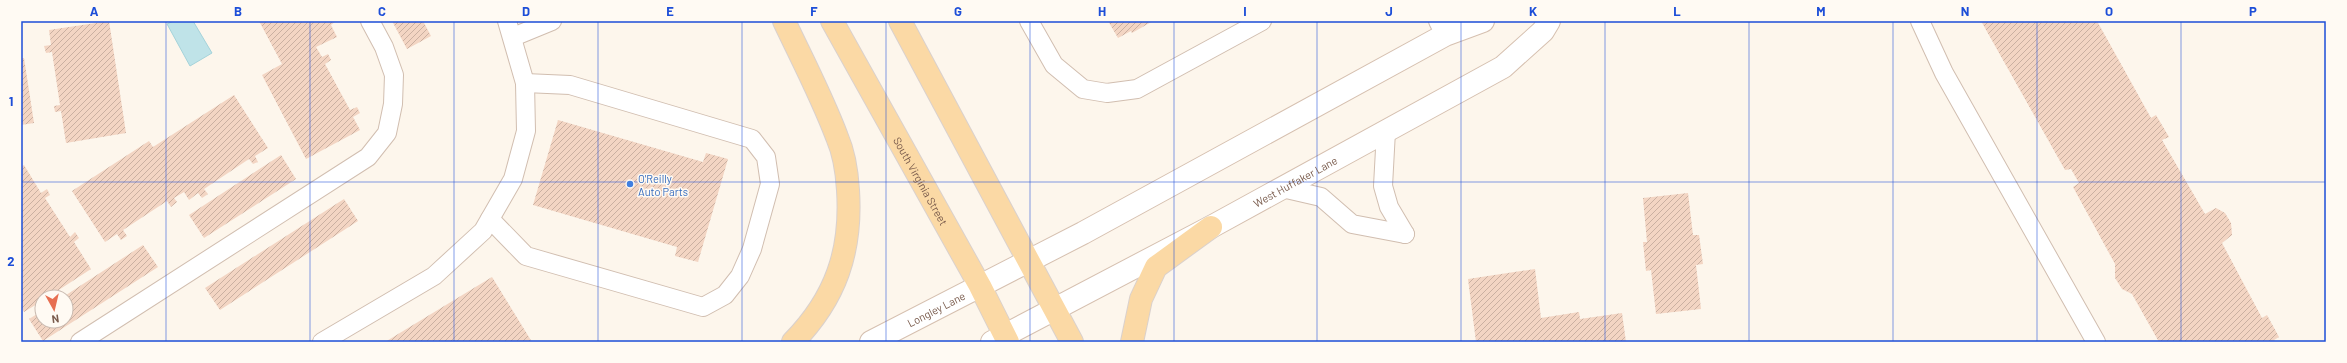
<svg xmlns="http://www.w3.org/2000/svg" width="2347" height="363" font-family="Barlow,sans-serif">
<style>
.water{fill:#bfe3e8;stroke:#a5d3da}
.building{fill:url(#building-hatch)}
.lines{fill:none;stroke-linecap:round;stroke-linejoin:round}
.lane-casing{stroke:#d1beb0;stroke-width:20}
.secondary-casing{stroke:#d6c0b0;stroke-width:24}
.primary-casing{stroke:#dad1cd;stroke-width:24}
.lane{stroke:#fff;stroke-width:18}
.secondary{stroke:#fff;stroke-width:22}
.primary{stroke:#fbd9a5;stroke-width:22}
.grid{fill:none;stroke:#1d4ed8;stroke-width:1;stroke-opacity:0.55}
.shop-dot{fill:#3f7fe0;stroke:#fffaf3;stroke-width:1.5}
.labels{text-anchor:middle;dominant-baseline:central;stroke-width:3;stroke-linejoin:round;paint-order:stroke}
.shop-label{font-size:11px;fill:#366cbe;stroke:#fffaf3;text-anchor:start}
.street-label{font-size:11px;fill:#7a5c4d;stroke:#fffaf3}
.neatline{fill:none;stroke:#1d4ed8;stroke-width:1.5}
.grid-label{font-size:13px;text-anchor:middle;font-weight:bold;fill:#1d4ed8}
</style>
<defs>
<pattern id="building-hatch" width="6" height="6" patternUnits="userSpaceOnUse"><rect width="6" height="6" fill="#f3d5c3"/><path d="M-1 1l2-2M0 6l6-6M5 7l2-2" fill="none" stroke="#cab0a1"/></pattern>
</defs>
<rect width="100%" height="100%" fill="#fdf6ec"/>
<!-- water -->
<path class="water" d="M174 21H193L212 53 190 66 167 24Z"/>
<!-- building -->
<g class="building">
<path d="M109 21 126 133 66 143 61 111 55 112 54 106 60 105 52 52 46 53 44 46 51 45 49 30Z"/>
<path d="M259 21H336L331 25 337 37 316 47 322 57 328 54 331 60 325 64 350 110 357 107 360 113 353 117 360 130 306 159 262 75 282 64Z"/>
<path d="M392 21H423L431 36 407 49Z"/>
<path d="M1108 21H1153L1132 33 1131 31 1118 38Z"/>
<path d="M1981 21H2097L2151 118 2156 115 2169 137 2162 140 2205 214 2216 208 2225 213 2231 223 2232 235 2222 243 2262 318 2267 315 2279 337 2274 340 2276 342H2159L2132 294 2122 289 2115 278V264L2073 187 2079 183 2071 169 2065 170Z"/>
<path d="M21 58H24L34 123 21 125Z"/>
<path d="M234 95 268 148 255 156 258 162 253 164 249 159 204 189 208 194 202 198 198 193 189 200 184 192 174 198 177 202 171 207 167 201 123 230 127 236 121 240 117 234 105 242 72 191 149 141 153 147Z"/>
<path d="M558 120 703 162 706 153 728 159 698 262 675 256 677 247 533 205Z"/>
<path d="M281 155 296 179 204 238 189 215Z"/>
<path d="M24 165 41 193 47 189 50 195 45 198 70 237 75 232 79 238 74 242 91 269 48 297H42V301L24 312 21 307V167Z"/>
<path d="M1688 193 1693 235H1699L1703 264 1696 265 1701 309 1656 314 1651 270 1646 271 1643 242H1647L1643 198Z"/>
<path d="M344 199 358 221 220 310 205 288Z"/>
<path d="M143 245 158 267 43 341 29 319 42 311V321H66V297H63Z"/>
<path d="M1535 269 1541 318 1579 312 1580 319 1622 313 1626 342H1476L1468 279Z"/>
<path d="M492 277 532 342H385Z"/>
</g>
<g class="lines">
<defs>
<g id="lane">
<path d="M1029 21 1054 65 1083 89 1107 93 1137 89 1262 21"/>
<path d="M1438 21 1445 35"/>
<path d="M1920 21 1944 73 2096 342"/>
<path d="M513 37 552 21"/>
<path d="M1386 131 1383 186 1389 207 1405 234"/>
<path d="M1282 188 1321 197 1352 224 1405 234"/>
<path d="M490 219 526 256 703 307 725 295 740 276 752 249 770 184 766 157 752 139 570 85 525 83"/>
<path d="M80 342 368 157 387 133 393 104 394 75 384 47 370 21"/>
<path d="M322 342 434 276 483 231 513 179 526 131 525 83 507 21"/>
</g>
<g id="secondary">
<path id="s1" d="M871 342 1083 233 1445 35 1483 21"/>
<path id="s2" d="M992 342 1211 227 1503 67 1543 31 1549 21"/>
</g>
<g id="primary">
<path d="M784 21C802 59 822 97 837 137 844 153 847 173 848 190 852 251 836 298 793 342"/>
<path id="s3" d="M832 21 980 286 1008 342"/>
<path d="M900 21 1072 342"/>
<path d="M1132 342 1141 299 1156 267 1211 227"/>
</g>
</defs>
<!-- lane casing -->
<use href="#lane" class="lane-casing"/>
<!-- secondary casing -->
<use href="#secondary" class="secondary-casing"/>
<!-- primary casing -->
<use href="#primary" class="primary-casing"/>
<!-- lane -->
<use href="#lane" class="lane"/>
<!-- secondary -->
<use href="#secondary" class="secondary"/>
<!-- primary -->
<use href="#primary" class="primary"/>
</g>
<!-- grid -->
<path class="grid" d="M166 21V342M310 21V342M454 21V342M598 21V342M742 21V342M886 21V342M1030 21V342M1174 21V342M1317 21V342M1461 21V342M1605 21V342M1749 21V342M1893 21V342M2037 21V342M2181 21V342M21 182H2326"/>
<!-- markers -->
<circle class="shop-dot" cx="630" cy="184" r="4"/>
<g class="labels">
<!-- shop labels -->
<g class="shop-label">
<text x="638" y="178">O'Reilly<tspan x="638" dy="13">Auto Parts</tspan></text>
</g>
<!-- street labels -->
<g class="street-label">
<text stroke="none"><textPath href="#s3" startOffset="183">South Virginia Street</textPath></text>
<text stroke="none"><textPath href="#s2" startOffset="343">West Huffaker Lane</textPath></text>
<text stroke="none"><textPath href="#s1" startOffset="73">Longley Lane</textPath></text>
</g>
</g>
<!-- border -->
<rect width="2347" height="363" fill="none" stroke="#fffaf3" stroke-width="44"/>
<!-- north arrow -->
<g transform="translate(54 309) rotate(172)"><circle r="19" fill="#fffaf3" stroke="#cabbb1"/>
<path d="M0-3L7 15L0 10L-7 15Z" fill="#e76f51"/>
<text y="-6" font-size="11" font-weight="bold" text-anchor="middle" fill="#7a5c4d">N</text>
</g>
<rect x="22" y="22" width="2303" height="319" class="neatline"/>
<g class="grid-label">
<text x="94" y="16">A</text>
<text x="238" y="16">B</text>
<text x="382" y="16">C</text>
<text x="526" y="16">D</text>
<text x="670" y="16">E</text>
<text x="814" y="16">F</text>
<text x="958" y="16">G</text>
<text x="1102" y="16">H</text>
<text x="1245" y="16">I</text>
<text x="1389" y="16">J</text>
<text x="1533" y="16">K</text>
<text x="1677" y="16">L</text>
<text x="1821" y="16">M</text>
<text x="1965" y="16">N</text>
<text x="2109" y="16">O</text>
<text x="2253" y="16">P</text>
<text x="11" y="106">1</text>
<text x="11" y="266">2</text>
</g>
</svg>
